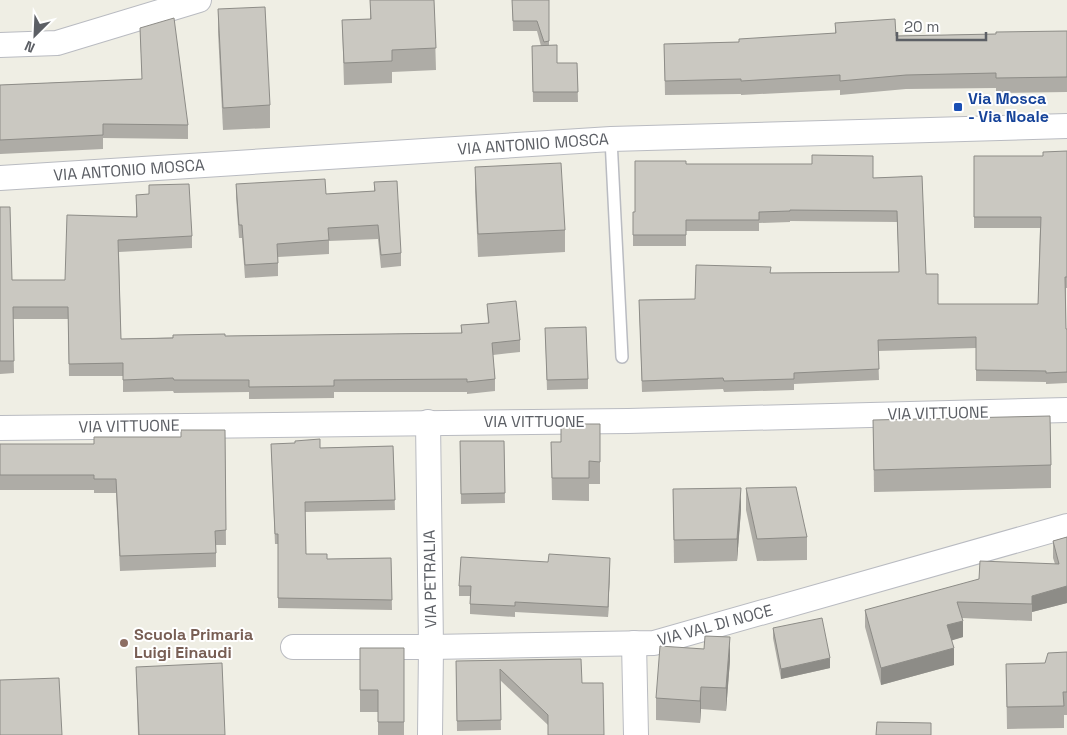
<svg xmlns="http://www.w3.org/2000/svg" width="1067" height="735" font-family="'Space Grotesk',sans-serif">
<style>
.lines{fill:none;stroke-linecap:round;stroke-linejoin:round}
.service-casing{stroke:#b9bbc1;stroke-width:14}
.minor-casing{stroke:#b9bbc1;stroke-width:26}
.service{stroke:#fff;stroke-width:11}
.minor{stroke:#fff;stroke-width:24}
.wall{fill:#aeaca6}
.shaded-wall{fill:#8d8c87}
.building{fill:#cac8c1;stroke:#8d8c87}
.transit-dot{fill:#1a4fb4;stroke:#fff;stroke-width:2}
.education-dot{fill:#8d6e63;stroke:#fff;stroke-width:2}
.labels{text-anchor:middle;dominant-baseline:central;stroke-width:4;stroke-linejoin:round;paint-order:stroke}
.transit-label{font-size:16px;font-weight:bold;fill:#164399;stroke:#fff;text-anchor:start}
.street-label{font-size:16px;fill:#5c5f65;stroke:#fff}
.education-label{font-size:16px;font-weight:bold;fill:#785e54;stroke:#fff;text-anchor:start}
</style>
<rect width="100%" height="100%" fill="#efeee4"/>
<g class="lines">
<defs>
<path id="service" d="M611 139 622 357"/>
<g id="minor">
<path d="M0 45 57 43 199 0"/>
<path d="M0 178 611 139 1067 126"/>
<path d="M428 422 431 647 430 735"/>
<path d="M0 428 628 421 1067 410"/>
<path d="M634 643 636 735"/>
<path d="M293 647H431L654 643 1067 526"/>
</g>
</defs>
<!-- service casing -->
<use href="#service" class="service-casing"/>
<!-- minor casing -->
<use href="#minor" class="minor-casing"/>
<!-- service -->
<use href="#service" class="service"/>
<!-- minor -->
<use href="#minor" class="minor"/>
</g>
<!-- wall -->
<g class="wall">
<path d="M370 0H434L436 70 392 72V83L344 85 342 20 370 19Z"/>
<path d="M512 0H549V45L557 63H577L578 102H533L532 46H541L537 31H513Z"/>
<path d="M218 9 270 105V128L223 130 218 32Z"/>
<path d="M835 23 896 36 996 34 1067 31V92L996 93V88L906 89 840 95V90L741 95V94L665 95 664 44 739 42 835 33Z"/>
<path d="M140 28 188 125V139L103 138V149L0 154V85L142 79Z"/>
<path d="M1067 151V288H1066V329H1067V383L1046 384V382L976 381V348L878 351 879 380 794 384V390L724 392 723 389 642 392 639 300 695 299 770 273 899 272 897 222 790 221V222L759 223V231H686V246H633V212H635L686 164 873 178 922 176 926 274 938 304H1038L1040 228H974V156H1043Z"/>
<path d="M475 167 565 230V252L478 257 475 190Z"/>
<path d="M374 182 401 253V266L381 268 378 239 329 241V254L278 257V276L245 278 242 238H239L236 197V184L326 194 374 191Z"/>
<path d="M136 195 192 236V248L119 252 121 339 225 336 461 333V325L488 323 487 304 520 340V352L493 355 495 379V391L467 394V392H334V398L249 399V392L174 393 173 391 123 392V376H69L68 319H13L14 373 0 374V207L12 280H65L136 217Z"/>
<path d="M545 328 588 379V389L547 390Z"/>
<path d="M873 420 1051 465V488L874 492Z"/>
<path d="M600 424V484H589V501L552 500 551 442H561Z"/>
<path d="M225 430 226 545H216V567L120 571 116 493H94V490H0V444H94L181 437Z"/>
<path d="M460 441H504L505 503 461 504Z"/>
<path d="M271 444 320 448 393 446 395 510 305 512 306 554 327 559 391 558 392 610 278 608V544H275Z"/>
<path d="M746 488 807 537V560L757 561 746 510Z"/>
<path d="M673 489 741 510 737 561 674 563Z"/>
<path d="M1067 537V603L1032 612V621L962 618 963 637 951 640 954 665 881 685 865 627V610L1055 564 1053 558V541Z"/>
<path d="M610 568 608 617 515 612V617L470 614V596H459V586Z"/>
<path d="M773 628 830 668 781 679 773 638Z"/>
<path d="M360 648H404V735H378V712H360Z"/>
<path d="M1067 652V715H1064V728L1007 729 1006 664 1045 663Z"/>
<path d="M581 659 548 725 500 680 501 730 457 731 456 661Z"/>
<path d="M730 660 726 711 701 709 700 723 656 720V698Z"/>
<path d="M136 667 225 735H138Z"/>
</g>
<!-- shaded-wall -->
<g class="shaded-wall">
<path d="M741 488V510L737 561V539Z"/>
<path d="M610 558V568L608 617V607Z"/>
<path d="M1067 586V603L1032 612V621V596Z"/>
<path d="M963 621V637L947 642V625Z"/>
<path d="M730 637V660L726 711V688Z"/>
<path d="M954 648V665L881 685V668Z"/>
<path d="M830 658V668L781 679V669Z"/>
<path d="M701 687V709L700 723V701Z"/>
</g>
<!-- building -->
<g class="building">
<path d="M370 0H434L436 48 392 50V61L344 63 342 20 371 19Z"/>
<path d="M512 0H549V41L544 42 537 21H513Z"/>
<path d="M265 7 270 105 223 108 218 9Z"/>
<path d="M174 18 188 125 103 124V135L0 140V85L142 79 140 28Z"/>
<path d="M895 19 896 36 996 34V32L1067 31V77L996 78V73L906 75 840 81V75L741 81V79L665 81 664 44 739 42V39L836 33 835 23Z"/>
<path d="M557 45V63H577L578 92H533L532 46Z"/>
<path d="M1067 151V277H1065L1066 329H1067V372L1046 373V371L976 370V337L878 340 879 369 794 373V379L724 381 723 378 642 381 639 300 695 299 696 265 771 267 770 273 899 272 897 211 790 210V211L759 212V220H686V235H633V212H635V161H686V164H812V155L873 156V178L922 176 926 274H938V304H1038L1041 217H974V156H1043V152Z"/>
<path d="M561 163 565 230 478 234 475 167Z"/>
<path d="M325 179 326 194 375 191 374 182 397 181 401 253 381 255 378 225 328 228 329 240 277 244 278 263 245 265 242 225H239L236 184Z"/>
<path d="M189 184 192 236 118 240 121 339 173 338V335L225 334V336L462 333 461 325 489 323 487 304 516 301 520 340 492 343 495 379 467 382V379L334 380V386L249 387V380H174L173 378 123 380V363L69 364 68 307H13L14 361H0V207H10L12 280H65L67 215 137 217 136 195 149 194V185Z"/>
<path d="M586 327 588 379 547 380 545 328Z"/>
<path d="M1050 416 1051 465 874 470 873 420Z"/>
<path d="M561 424H600V462L589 461V478H552L551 442H561Z"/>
<path d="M181 430H225L226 530 215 531 216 553 120 556 116 479H94V475H0V444H94V437H181Z"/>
<path d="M320 439V448L393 446 395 500 305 502 306 554H327V559L391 558 392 600 278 598V534H275L271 444 295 443V441Z"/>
<path d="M460 441H504L505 493 461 494Z"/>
<path d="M796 487 807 537 757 539 746 488Z"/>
<path d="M741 488 737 539 674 540 673 489Z"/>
<path d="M1067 537V586L1032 596V604L957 602 963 621 947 625 954 648 881 668 865 610 979 579 980 561 1059 564 1053 541Z"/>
<path d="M549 554 610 558 608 607 515 602V606L470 604 471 586H459L461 557 548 562Z"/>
<path d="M822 618 830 658 781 669 773 628Z"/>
<path d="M705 636 730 637 726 688 701 687 700 701 656 698 660 646 704 649Z"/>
<path d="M360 648H404V722H378V690H360Z"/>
<path d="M1067 652V692H1063L1064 706 1007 707 1006 664 1045 663 1048 653Z"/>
<path d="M581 659 582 683H603L604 735H548V715L500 669 501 720 457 721 456 661Z"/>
<path d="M222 663 225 735H139L136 667Z"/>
<path d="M59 678 62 735H0V680Z"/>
<path d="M877 722 931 723V735H876Z"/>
</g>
<!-- markers -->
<rect class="transit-dot" x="953" y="102" width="10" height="10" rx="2.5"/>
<circle class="education-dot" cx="124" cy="643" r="5"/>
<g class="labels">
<!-- transit labels -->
<g class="transit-label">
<text x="968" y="98">Via Mosca<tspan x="968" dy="18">- Via Noale</tspan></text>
</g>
<!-- street labels -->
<g class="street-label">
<text transform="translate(533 144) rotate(-4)">VIA ANTONIO MOSCA</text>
<text transform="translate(129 170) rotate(-4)">VIA ANTONIO MOSCA</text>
<text transform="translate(938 413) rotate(-1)">VIA VITTUONE</text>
<text x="534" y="421">VIA VITTUONE</text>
<text transform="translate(129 426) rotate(-1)">VIA VITTUONE</text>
<text transform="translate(430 579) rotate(-91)">VIA PETRALIA</text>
<text transform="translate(715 625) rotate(-15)">VIA VAL DI NOCE</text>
</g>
<!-- education labels -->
<g class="education-label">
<text x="134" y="634">Scuola Primaria<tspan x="134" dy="18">Luigi Einaudi</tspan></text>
</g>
</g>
<!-- north arrow -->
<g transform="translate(35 35) rotate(204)" stroke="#ffffff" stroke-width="4" paint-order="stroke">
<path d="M0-4L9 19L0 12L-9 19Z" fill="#5c5f65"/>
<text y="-8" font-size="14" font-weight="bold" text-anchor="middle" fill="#5c5f65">N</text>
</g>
<!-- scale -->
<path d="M897 32v8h89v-8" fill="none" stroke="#5c5f65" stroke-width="2.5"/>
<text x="904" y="32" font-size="15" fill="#5c5f65" stroke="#ffffff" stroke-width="4" paint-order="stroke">20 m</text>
</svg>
